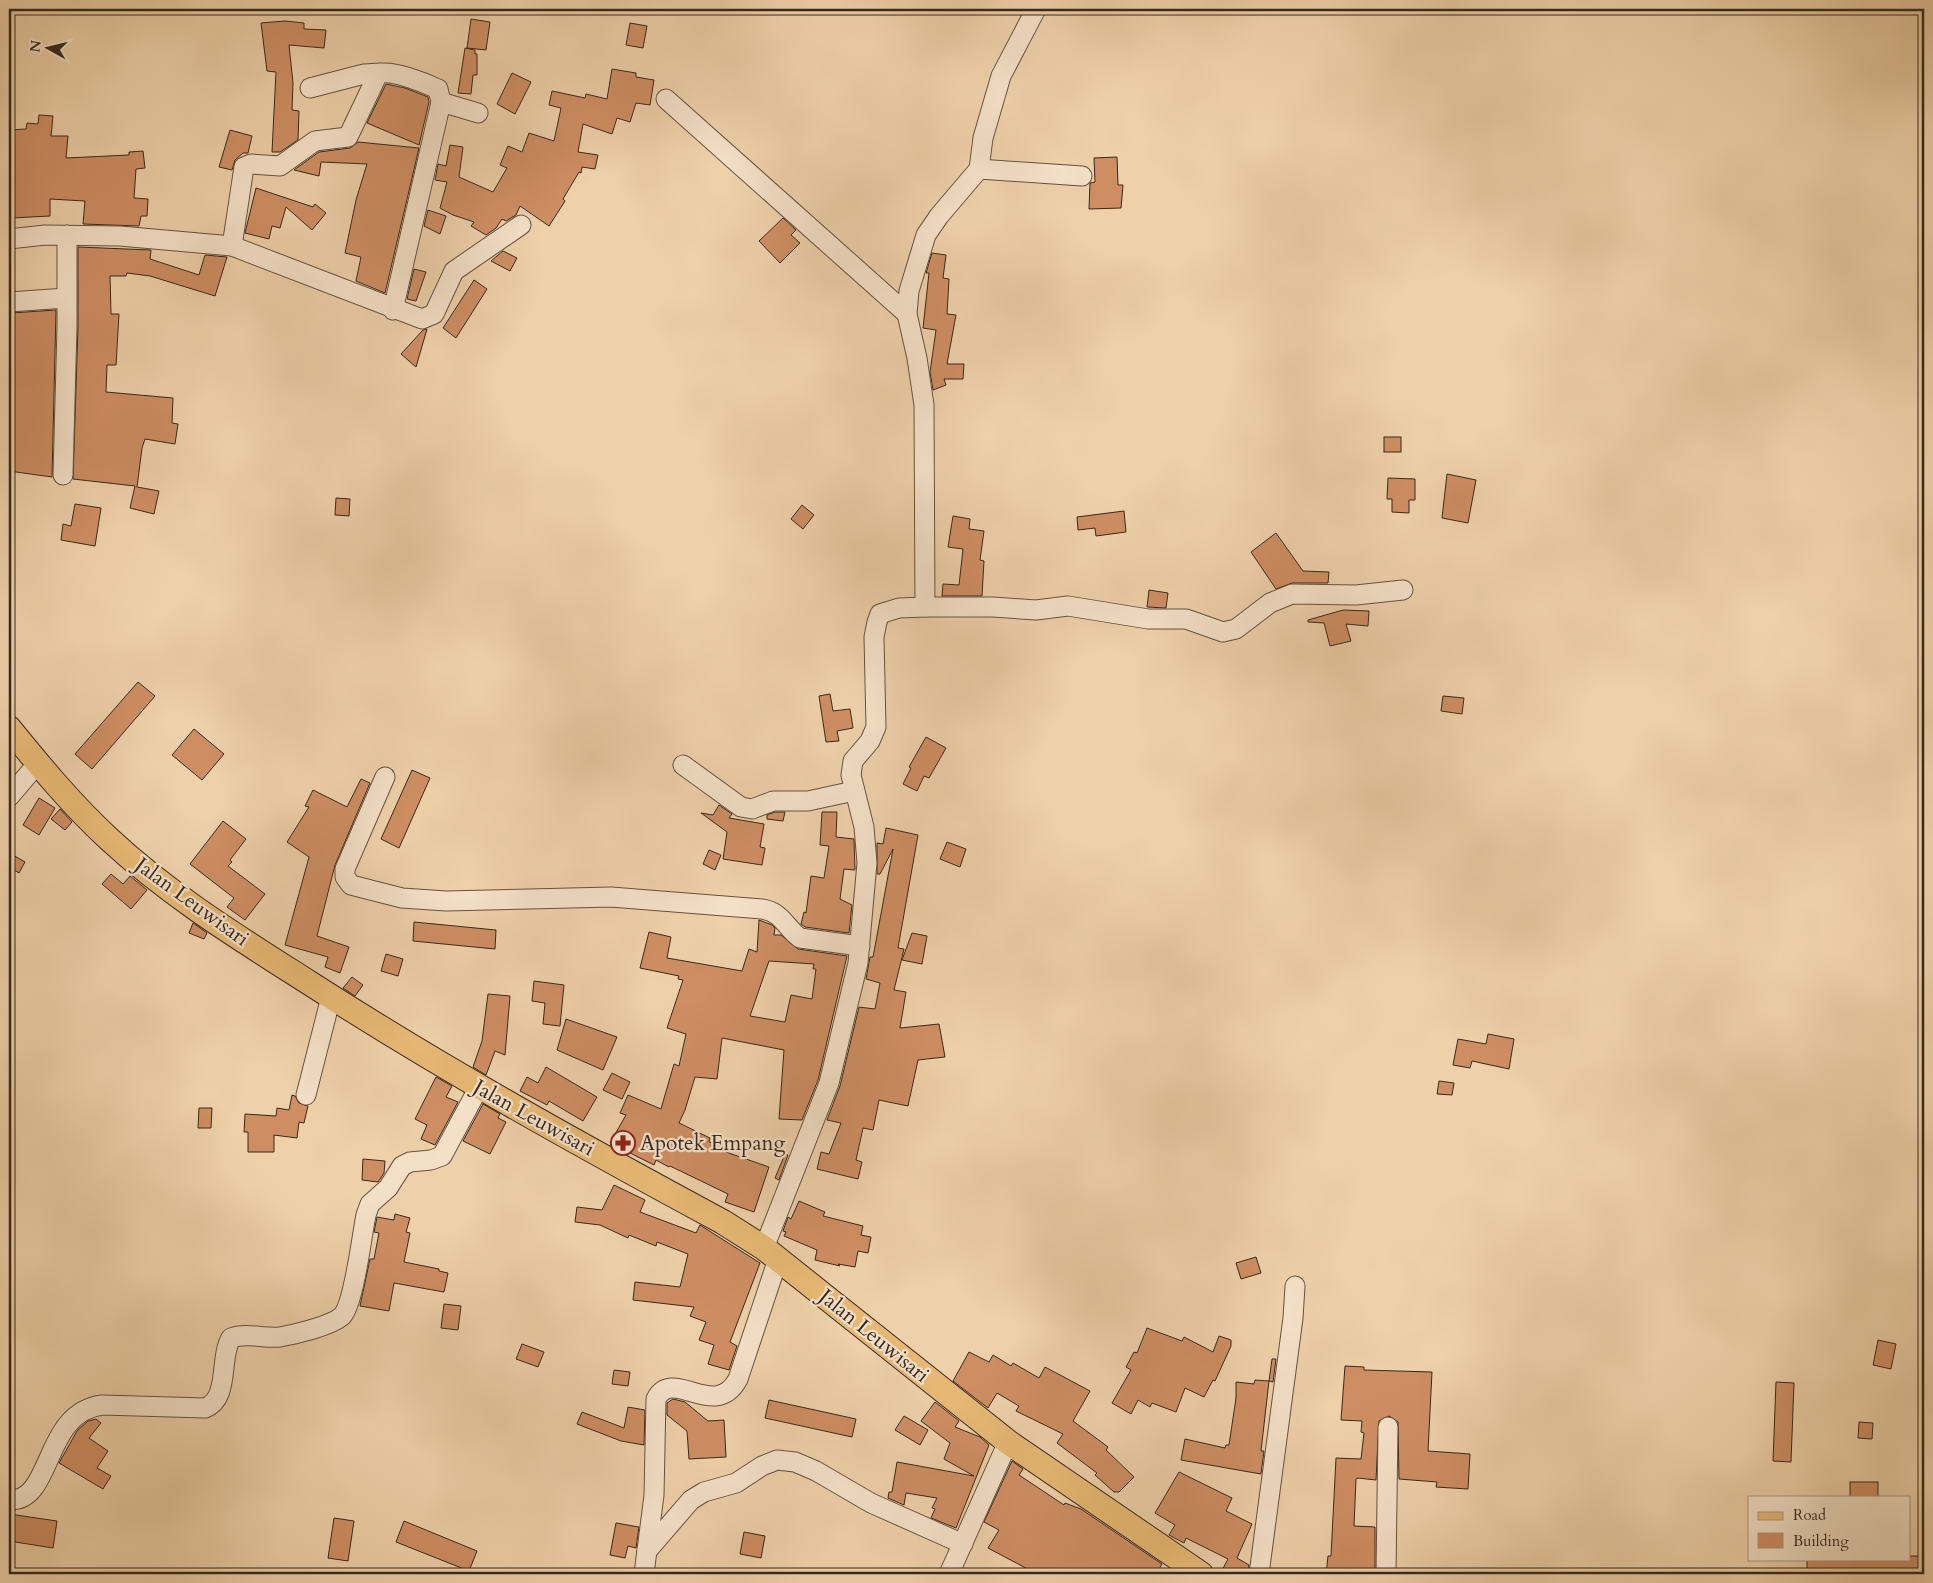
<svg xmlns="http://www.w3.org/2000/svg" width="1933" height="1583" font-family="Cardo,serif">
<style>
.building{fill:#ce8e62;stroke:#37281f;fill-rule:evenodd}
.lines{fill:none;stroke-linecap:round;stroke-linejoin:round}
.minor-casing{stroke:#655242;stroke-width:21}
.major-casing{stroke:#37281f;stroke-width:26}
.minor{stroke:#f4e0c7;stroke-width:19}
.major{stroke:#e7b874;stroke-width:24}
.labels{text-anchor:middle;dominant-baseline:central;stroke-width:4.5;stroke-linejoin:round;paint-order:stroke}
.street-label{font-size:21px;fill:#37281f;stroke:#f4e0c7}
.poi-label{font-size:21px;fill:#37281f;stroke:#f4e0c7;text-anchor:start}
</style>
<rect width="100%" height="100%" fill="#eed0a9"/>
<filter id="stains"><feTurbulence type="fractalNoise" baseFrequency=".004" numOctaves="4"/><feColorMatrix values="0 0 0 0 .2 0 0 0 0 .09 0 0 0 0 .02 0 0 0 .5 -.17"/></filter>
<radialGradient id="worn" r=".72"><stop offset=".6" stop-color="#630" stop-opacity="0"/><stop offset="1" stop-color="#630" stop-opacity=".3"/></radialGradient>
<!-- building -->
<g class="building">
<path d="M471 19 490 22 486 50 467 48Z"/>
<path d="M285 21 304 23V29L326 30 324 48 289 45 293 83 292 110 299 111 298 140 280 152H272L276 72 267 71 261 23Z"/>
<path d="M630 23 647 26 643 48 626 45Z"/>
<path d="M465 48 475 50V54H477V75H473L471 94 458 93Z"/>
<path d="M612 69 636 73V77L654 80 650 105 636 103 630 122 617 118 612 134 583 124 578 152 598 155 595 169 582 167 581 173 579 172 563 199 565 201 549 226 520 206 516 215 506 221 502 219 496 228 486 235 471 226 474 222 453 215 440 208 447 182 435 180 438 164 446 166 450 145 463 147 459 177 493 192 507 168 500 165 508 146 522 152 529 133 554 141 561 108 549 105 552 91 585 98 586 94 607 99Z"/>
<path d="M512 73 531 82 515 114 497 104Z"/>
<path d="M386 84 405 88 428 97 429 102 419 145 367 123Z"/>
<path d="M39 115 53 116 51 136H68L66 158 129 155V152L143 151 145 168 136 169 134 198 148 199 147 216H141L139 226 83 224 85 201 50 199V216L12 218 11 180H9V130L26 129 27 123 38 124Z"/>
<path d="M230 130 252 136 248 153H243L235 160 232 170 219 167Z"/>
<path d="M358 142 419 148 385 293 356 281 361 257 345 253 356 200 367 164 321 162 319 176 294 170 319 152 350 148Z"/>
<path d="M1117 157 1118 185H1123L1121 208 1089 209 1090 183 1095 182 1094 158Z"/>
<path d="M256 188 313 207 315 204 326 213 312 230 286 207 280 228 272 226 269 239 245 233Z"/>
<path d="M428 210 446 216 440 234 424 226Z"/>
<path d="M783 218 796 230 791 235 800 243 780 263 759 241Z"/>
<path d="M78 247 151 250 150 259 199 275 205 255 227 257 215 296 150 276 127 273 126 276H110L111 314H119L116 365H107L106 392 173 398 172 423 178 424 175 444 145 439 142 448 137 487 159 491 154 514 130 508 135 486 73 479 78 327Z"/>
<path d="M503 251 517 258 510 271 491 261Z"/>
<path d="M932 253 946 255 943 278 949 279 947 314 956 315 947 364H964L963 379H944L946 385 933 390 930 372 936 330 923 328 929 273H926Z"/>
<path d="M414 269 426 272 416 301 407 299Z"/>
<path d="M474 280 487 289 456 338 443 328Z"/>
<path d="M56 310 52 477 9 471 11 313Z"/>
<path d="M427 329 416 367 401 354 423 330Z"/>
<rect x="1384" y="437" width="17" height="15"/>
<path d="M1447 474 1476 480 1468 523 1442 518Z"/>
<path d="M1388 478 1415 479V500H1409V513L1392 512V499H1387Z"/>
<path d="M336 498 350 499 349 516 335 515Z"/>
<path d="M75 504 101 508 95 546 61 540 63 524 71 526Z"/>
<path d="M802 505 814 515 803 529 791 519Z"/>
<path d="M1124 511 1126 532 1096 536 1095 528 1078 530 1077 517Z"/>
<path d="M953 516 970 519 969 529 984 531 980 560 984 561 982 596H942L943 584 959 585 963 549 948 547Z"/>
<path d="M1276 533 1303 571 1329 572 1328 583H1292L1276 589 1251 552Z"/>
<path d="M1149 590 1168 593 1166 608 1147 607Z"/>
<path d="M1343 610 1369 611 1368 626 1346 624 1351 641 1330 646 1324 623 1308 622V620Z"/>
<path d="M138 682 155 696 92 769 75 754Z"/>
<path d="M830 694 833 711 850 709 853 728 837 731 839 741 826 742 819 696Z"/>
<path d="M1443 696 1464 698 1462 714 1441 711Z"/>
<path d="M194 729 224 754 202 780 172 755Z"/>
<path d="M926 737 946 748 929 778 924 776 917 791 903 784 911 768 909 767Z"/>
<path d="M412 770 430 778 399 848 381 839Z"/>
<path d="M361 779 370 783 335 865 317 936 349 947 340 973 325 967 328 957 285 945 309 857 287 842 309 807 305 806 313 790 347 807Z"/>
<path d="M39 798 55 808 39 835 23 825Z"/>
<path d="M719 805 732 814 729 818 764 824 760 847 765 848 762 865 723 859 727 832 701 813 713 815Z"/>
<path d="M60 809 72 822 65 830 51 819Z"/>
<path d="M775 812H785L783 821 767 819V815Z"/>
<path d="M822 812H837L836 837 854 839 855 870 844 869 840 899 852 905 849 933 805 927 801 924 804 912 806 913 811 876 824 878 829 846 820 845Z"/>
<path d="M223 821 246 839 230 860 232 862 228 866 265 894 245 920 227 907 234 898 190 864Z"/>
<path d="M886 828 918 835 898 948 904 949 894 990 906 992 900 1028 939 1024 945 1057 918 1060 908 1106 879 1100 873 1130 863 1128 856 1160 862 1162 858 1179 817 1169 821 1152 829 1154 841 1123 827 1120 840 1086 859 1007 875 1009 880 983 866 979 870 957H873L893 849 880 874H877V843L883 844Z"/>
<path d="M947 842 966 849 960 867 940 859Z"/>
<path d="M709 850 721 855 715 870 703 864Z"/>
<path d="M13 855 25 862 19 873 9 867Z"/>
<path d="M111 874 123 884 130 876 147 890 131 909 102 884Z"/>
<path d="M759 920 772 925 775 928 774 935H781L798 949 847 956 818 1080 802 1120 779 1119 784 1050 722 1038 717 1079 695 1077 685 1110 679 1123 710 1138 709 1142 729 1146 726 1152 769 1167 754 1212 725 1202 728 1194 670 1166 669 1167 656 1160 654 1165 610 1143 626 1115 620 1113 628 1095 661 1109 674 1064 679 1066 686 1034 667 1028 683 980 678 979 679 976 640 968 649 932 671 937 667 958 742 971 749 949 757 952ZM769 961 814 964 813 969H816L812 999 791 995 785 1022 750 1016Z"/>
<path d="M414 922 496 930 495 949 413 941Z"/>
<path d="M193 923 207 933 204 939 189 933Z"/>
<path d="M912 933 927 936 922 964 902 960Z"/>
<path d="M386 954 403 959 398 976 381 971Z"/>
<path d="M352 977 363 985 355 996 343 988Z"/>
<path d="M534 981 564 985 560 1026 543 1024 545 1003 532 1001Z"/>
<path d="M488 994 510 996 505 1055 495 1051 486 1075 473 1067 482 1041Z"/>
<path d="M566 1019 617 1037 603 1070 557 1050Z"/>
<path d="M1488 1034 1514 1039 1509 1069 1472 1061 1470 1068 1453 1065 1458 1039 1486 1044Z"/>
<path d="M546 1067 597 1097 583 1121 549 1101 547 1105 520 1091 527 1077 538 1083Z"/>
<path d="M612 1073 630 1082 622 1099 603 1090Z"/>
<path d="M436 1077 452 1086 446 1097 458 1102 435 1145 421 1139 427 1125 415 1119Z"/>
<path d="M1439 1081 1454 1083 1452 1095 1437 1094Z"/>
<path d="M292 1095 295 1096 299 1103 308 1106 304 1123 299 1122 297 1138 274 1135V1152H248V1132H244L245 1114 276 1116 277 1108 289 1110Z"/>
<path d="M483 1104 500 1114 498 1118 506 1122 490 1154 463 1141Z"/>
<path d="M199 1108H212L211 1128H198Z"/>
<path d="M785 1154 788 1155 779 1180 775 1178Z"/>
<path d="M363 1159 385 1161 384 1173 378 1182 362 1180Z"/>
<path d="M614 1185 645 1200 640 1212 696 1233 700 1225 760 1263 730 1342 737 1346 729 1370 708 1364 714 1345 699 1340 706 1322 690 1316 694 1307 633 1300 635 1282 680 1287 688 1254 657 1242 656 1246 629 1235 628 1238 600 1225 575 1222 577 1207 602 1210Z"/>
<path d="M799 1201 825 1212 823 1216 863 1226 861 1235 871 1237 868 1253 858 1251 855 1267 838 1264 840 1266 815 1260 817 1250 784 1236 786 1232 783 1231 788 1217 791 1219Z"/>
<path d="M395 1214 410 1218 406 1232 410 1233 404 1262 439 1269V1271L448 1273 444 1292 394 1283 389 1311 360 1306 370 1259H374L379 1233 374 1232 377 1217 394 1220Z"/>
<path d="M1256 1257 1261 1273 1241 1279 1236 1263Z"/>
<path d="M444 1304 461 1306 458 1330 441 1328Z"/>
<path d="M1147 1328 1182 1341 1184 1337 1213 1352 1219 1336 1231 1340V1346L1215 1381 1213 1380 1204 1397 1185 1388 1176 1412 1152 1403 1150 1407 1138 1400 1131 1414 1112 1403 1131 1370 1126 1367 1134 1352 1137 1353Z"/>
<path d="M1878 1340 1896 1344 1891 1369 1873 1365Z"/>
<path d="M522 1344 544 1352 538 1367 516 1359Z"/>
<path d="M969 1352 989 1362 993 1355 1011 1366 1013 1363 1039 1378 1045 1367 1090 1391 1073 1421 1108 1447 1106 1450 1134 1477 1119 1492H1114L1095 1475 1097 1473 1057 1443 1063 1434 1016 1411 1019 1406 997 1393 988 1408 953 1381Z"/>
<path d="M1272 1359H1276L1273 1382 1269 1381Z"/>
<path d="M1345 1366 1364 1367V1370L1432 1372 1428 1451 1470 1454 1468 1489 1436 1487 1437 1482 1399 1479 1398 1422 1389 1416 1379 1421 1376 1480 1358 1478 1356 1479 1354 1526 1375 1527V1574H1326L1328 1556H1331L1336 1458 1361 1459 1364 1433 1361 1432 1362 1421 1341 1420Z"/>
<path d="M614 1370 630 1372 628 1386 612 1384Z"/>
<path d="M1255 1380 1269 1381 1261 1451H1264L1261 1474 1181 1460 1185 1439 1225 1448 1226 1445H1229L1236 1398V1382L1254 1384Z"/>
<path d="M1776 1382 1794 1383 1791 1462 1773 1461Z"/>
<path d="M673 1399 685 1402 708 1421 724 1420 726 1457 689 1459 687 1431 667 1415V1403Z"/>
<path d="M769 1400 856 1419 852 1437 765 1418Z"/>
<path d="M935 1402 959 1421 955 1427 980 1437 989 1445 956 1528 931 1518 935 1509 932 1508 937 1498 906 1493 904 1505 888 1498 889 1492H892L897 1462 974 1476 944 1459 950 1443 921 1421Z"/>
<path d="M628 1407 645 1410 644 1445 621 1441 577 1424 582 1412 624 1428Z"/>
<path d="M904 1416 928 1430 920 1445 895 1430Z"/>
<path d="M96 1419 101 1423 89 1438 108 1451 97 1468 111 1476 103 1489 59 1463 77 1431 88 1421Z"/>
<path d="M1859 1422 1873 1423 1872 1439 1858 1438Z"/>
<path d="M1012 1461 1023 1469 1019 1475 1064 1505 1065 1503 1081 1509 1162 1564 1156 1574H1037L988 1548 999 1530 984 1522Z"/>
<path d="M1179 1472 1232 1498 1226 1511 1252 1524 1237 1558 1249 1565 1248 1574H1220L1228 1559 1186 1538 1184 1543 1169 1535 1175 1525 1155 1513Z"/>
<rect x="1850" y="1482" width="28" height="15"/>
<path d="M9 1514 57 1521 53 1548 9 1541Z"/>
<path d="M334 1518 354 1521 348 1561 328 1558Z"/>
<path d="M404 1521 477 1551 469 1571 396 1542Z"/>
<path d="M616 1523 639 1527 636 1548 628 1546 625 1558 610 1555Z"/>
<path d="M744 1532 765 1536 761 1558 740 1554Z"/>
<path d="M1909 1556H1924V1574H1807V1559H1909Z"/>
</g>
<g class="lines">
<defs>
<g id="minor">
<path d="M310 88 364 74 381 73"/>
<path d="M666 99 907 314"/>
<path d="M979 169 1082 176"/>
<path d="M9 239 45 235 120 236 232 246 422 319 434 314 454 271 521 225"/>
<path d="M232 246 244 167 251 164 280 166 315 141 348 137 378 74C391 69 425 83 438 89L441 102"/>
<path d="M9 302 66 298"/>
<path d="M393 310 441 102 478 113"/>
<path d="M63 475 67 327V235"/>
<path d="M925 607H993L1036 610 1068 606 1148 619H1186L1223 632 1236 629 1270 603 1292 594 1356 595 1403 590"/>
<path d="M683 765 741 807 752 809 773 801H808L854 791"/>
<path d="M385 777 345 869V877L351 885 402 898 446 901 611 897 762 909C782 912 786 928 800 938L860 946"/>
<path d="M9 797 38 763"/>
<path d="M306 1095 331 997"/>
<path d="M764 1248 829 1083 858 963 867 863 864 827 851 775 853 761 870 741 876 727 874 637 877 622 880 614 886 612 899 608 925 607 924 405 917 358 907 314 909 291 926 235 939 216 979 169 983 138 1001 76 1036 9"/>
<path d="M9 1500C54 1502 42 1413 102 1405L205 1408C230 1399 219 1358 231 1338 247 1332 264 1339 280 1337 296 1334 331 1326 342 1316 354 1304 362 1234 366 1215L370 1204 388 1188 402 1166 410 1162 431 1160 442 1156 479 1087"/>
<path d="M647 1551 691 1500 704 1492 736 1483 762 1466 777 1460 795 1462 816 1471 871 1503 963 1544"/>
<path d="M644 1574 654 1495 656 1399C673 1366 715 1422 738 1379L778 1259"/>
<path d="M949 1574 1008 1442"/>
<path d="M1259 1574 1293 1318 1295 1286"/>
<path d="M1386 1574 1388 1427"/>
</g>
<path id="major" d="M9 728C40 766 72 805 109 839 169 895 239 938 308 982 443 1069 582 1146 723 1222L764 1248 1008 1442 1201 1574"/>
</defs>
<!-- minor casing -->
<use href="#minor" class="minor-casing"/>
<!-- major casing -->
<use href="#major" class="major-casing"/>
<!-- minor -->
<use href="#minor" class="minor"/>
<!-- major -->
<use href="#major" class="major"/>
</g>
<!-- icons -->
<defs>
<symbol id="pharmacy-ring" viewBox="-11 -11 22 22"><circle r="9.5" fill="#f4e0c7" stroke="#8f2418" stroke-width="1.5"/><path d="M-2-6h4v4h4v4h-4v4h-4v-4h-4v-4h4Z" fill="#8f2418"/></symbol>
</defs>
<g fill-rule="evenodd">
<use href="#pharmacy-ring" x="609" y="1129" width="28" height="28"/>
</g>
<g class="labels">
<!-- street labels -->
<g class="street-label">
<text transform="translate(192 902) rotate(36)">Jalan Leuwisari</text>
<text transform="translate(534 1118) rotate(29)">Jalan Leuwisari</text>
<text transform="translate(874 1336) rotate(39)">Jalan Leuwisari</text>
</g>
<!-- poi labels -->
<g class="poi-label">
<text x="640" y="1143">Apotek Empang</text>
</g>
</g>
<!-- margin -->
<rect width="1933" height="1583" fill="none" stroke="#eed0a9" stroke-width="30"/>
<rect x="10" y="10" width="1913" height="1563" fill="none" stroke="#37281f" stroke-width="2.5"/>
<rect x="15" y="15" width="1903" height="1553" fill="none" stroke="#37281f"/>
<!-- legend -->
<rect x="1748" y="1496" width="162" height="65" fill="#f4e0c7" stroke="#a89684"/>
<rect x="1758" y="1512" width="25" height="8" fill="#e7b874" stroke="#a89684"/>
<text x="1793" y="1520" font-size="15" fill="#37281f">Road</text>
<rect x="1758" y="1533" width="25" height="15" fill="#ce8e62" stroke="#a89684"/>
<text x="1793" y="1546" font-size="15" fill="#37281f">Building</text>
<!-- north arrow -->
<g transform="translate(48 48) rotate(278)" stroke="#f4e0c7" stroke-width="4" paint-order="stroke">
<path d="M0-4L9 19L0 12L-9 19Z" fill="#37281f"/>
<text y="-8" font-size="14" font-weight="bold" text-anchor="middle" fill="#37281f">N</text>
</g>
<rect width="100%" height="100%" filter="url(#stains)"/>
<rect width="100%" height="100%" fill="url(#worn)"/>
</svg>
